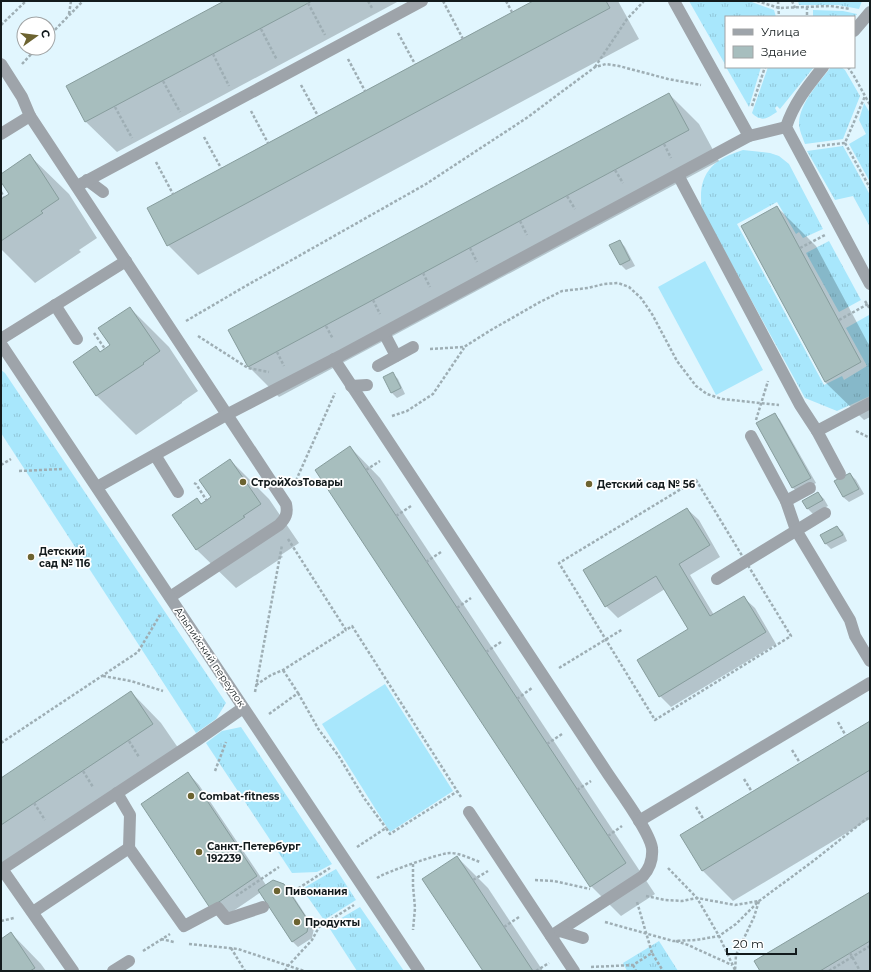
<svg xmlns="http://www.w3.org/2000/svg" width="871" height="972" font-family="Montserrat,sans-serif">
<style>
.grass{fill:url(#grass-tufts)}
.pitch{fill:#a8e7fc}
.shadow{fill:#0003}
.building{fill:#a7bebe;stroke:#879d9d}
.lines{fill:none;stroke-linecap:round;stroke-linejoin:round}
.path{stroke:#9eaeb4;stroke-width:2.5;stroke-dasharray:3 2;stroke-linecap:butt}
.lane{stroke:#9ea4aa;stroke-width:12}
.street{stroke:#9ea4aa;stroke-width:12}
.poi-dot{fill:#6c6330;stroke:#fff;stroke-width:1.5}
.labels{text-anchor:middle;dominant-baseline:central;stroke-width:3.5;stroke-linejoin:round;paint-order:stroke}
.poi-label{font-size:10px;font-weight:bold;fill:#131b1d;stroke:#fff;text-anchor:start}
.street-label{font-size:10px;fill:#131b1d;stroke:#fff}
</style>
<defs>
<pattern id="grass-tufts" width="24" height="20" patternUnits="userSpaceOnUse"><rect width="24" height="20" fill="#a8e7fc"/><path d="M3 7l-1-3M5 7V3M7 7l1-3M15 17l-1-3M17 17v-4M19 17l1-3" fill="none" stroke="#90c6d8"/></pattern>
</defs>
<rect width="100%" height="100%" fill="#e1f6fe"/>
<!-- grass -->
<g class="grass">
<path d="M689 1H749L774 10 776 17H726V66Z"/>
<path d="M798 1H862L859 9 838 5H799Z"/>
<path d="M813 10 843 11 857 14 854 17H813Z"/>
<path d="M726 67H761L749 107Z"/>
<path d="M768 67H814L780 109 777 106 775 108 777 112C767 118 762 123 752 113Z"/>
<path d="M831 67H841L845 70 860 96 843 139 805 144C803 138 799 130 799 123 800 102 819 83 831 67Z"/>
<path d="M864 103 870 113V182L849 144 866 134 859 120Z"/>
<path d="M843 146 870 195V227L853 196 835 200 807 151Z"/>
<path d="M743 150 770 153 779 156 789 164 823 229 803 238 799 232 796 234 777 202 737 224 824 385 842 376 844 380 867 366 846 328 869 315 870 317V396L837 411 805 398 702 210C697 175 711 160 743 150Z"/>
<path d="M829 241 861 300 839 312 806 253Z"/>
<path d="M1 370 5 373 226 703 216 719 196 733 1 433Z"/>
<path d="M241 727 332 864 317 872 292 873 206 743 222 731Z"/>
<path d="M336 869 356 900 324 920 302 889Z"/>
<path d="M360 907 404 971H357L328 926Z"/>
<path d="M659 941 678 971H627L623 963Z"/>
</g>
<!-- pitch -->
<g class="pitch">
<path d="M705 261 763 370 716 395 658 287Z"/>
<path d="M385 684 453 791 390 832 322 724Z"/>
</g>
<!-- shadow -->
<g class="shadow">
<path d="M226 1H399L117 152 86 122 67 86Z"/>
<path d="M535 1H618L639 39 198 275 168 245Z"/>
<path d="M669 94 699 124 719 161 279 397 249 367 229 331Z"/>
<path d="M30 156 69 194 97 238 79 250 81 252 35 283 1 249V200L10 194 1 180V175Z"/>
<path d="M777 207 816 246 870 347V417L864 420 825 382Z"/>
<path d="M620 241 625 247 635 266 626 270 621 265 611 246Z"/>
<path d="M130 308 169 347 198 391 182 402V403L136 435 97 396 75 362 96 348 101 353 111 346Z"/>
<path d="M392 373 398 379 405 394 397 398 392 393 384 378Z"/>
<path d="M775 414 780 420 816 483 799 493 793 488 757 424Z"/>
<path d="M350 447 380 478 655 894 621 916 591 886Z"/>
<path d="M230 460 269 499 299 543 281 555 283 557 236 588 197 550 174 515 197 499 202 505 213 498Z"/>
<path d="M850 474 856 480 864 494 849 502 843 497Z"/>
<path d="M818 493 824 499 828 506 813 514 807 508Z"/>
<path d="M687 509 699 520 720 557 690 575 714 615 743 597 755 608 776 644 671 707 660 696 690 630 665 589 618 618 606 606 585 571Z"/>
<path d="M837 527 843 532 847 541 831 549 826 544 822 535Z"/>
<path d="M131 692 161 723 183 755 1 876V779Z"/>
<path d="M870 723V819L733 901 702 870Z"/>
<path d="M188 773 199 785 266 885H284L290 891 314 928 312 938 298 947 293 942 261 892 223 918 211 907Z"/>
<path d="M457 857 488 888 543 971H484Z"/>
<path d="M870 893V971H761Z"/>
<path d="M11 933 41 964 46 971H1V940Z"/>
</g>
<!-- building -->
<g class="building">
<path d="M224 1H312L85 122 66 86Z"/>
<path d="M533 1H606L610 8 167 246 147 208Z"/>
<path d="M669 93 689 130 248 367 228 330Z"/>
<path d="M30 154 59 199 41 211 43 213 1 241V199L9 194 1 182V174Z"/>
<path d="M777 206 861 362 825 382 741 226Z"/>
<path d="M620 240 630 260 620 265 609 245Z"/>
<path d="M130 307 160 351 143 363 144 364 96 396 73 362 96 346 100 352 110 345 98 328Z"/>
<path d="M393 372 401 388 391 393 383 377Z"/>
<path d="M775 413 811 478 792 488 756 423Z"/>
<path d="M350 446 626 863 590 887 315 470Z"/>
<path d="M230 459 261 504 243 516 245 517 196 550 172 515 197 498 201 504 211 497 199 480Z"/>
<path d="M850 473 859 489 843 497 834 481Z"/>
<path d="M818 492 823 500 807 509 802 501Z"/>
<path d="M687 508 710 545 679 564 710 616 744 596 766 632 659 697 637 660 688 629 656 576 605 607 583 570Z"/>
<path d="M837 526 843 535 825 544 820 535Z"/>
<path d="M131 691 153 724 1 825V778Z"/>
<path d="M870 721V770L702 871 680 835Z"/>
<path d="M188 772 257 876 210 908 141 804Z"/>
<path d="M457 856 473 880 533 971H483L422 879Z"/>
<path d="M273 880 284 884 309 922 307 932 292 942 258 890Z"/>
<path d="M870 892V941L820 971H760L754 961Z"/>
<path d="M11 932 35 968 30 971H1V939Z"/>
</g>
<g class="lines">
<!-- path -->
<g class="path">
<path d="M368 1 372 8"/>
<path d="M443 1 463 39"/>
<path d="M506 1 512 12"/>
<path d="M757 1 779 8 830 6 850 9"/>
<path d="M778 1 779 17"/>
<path d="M792 1 795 8"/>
<path d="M308 3 325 35"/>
<path d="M807 7V17"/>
<path d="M69 14 71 1"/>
<path d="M1 25 26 1"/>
<path d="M261 29 277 60"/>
<path d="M398 33 415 64"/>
<path d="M48 37 83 1"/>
<path d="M213 54 229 86"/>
<path d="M348 59 365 91"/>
<path d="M22 64 37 48"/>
<path d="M595 67 627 19 644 1"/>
<path d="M848 67 854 76 870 105"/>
<path d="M163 81 180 112"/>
<path d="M301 85 318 116"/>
<path d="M752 106 765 67"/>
<path d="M115 107 132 138"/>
<path d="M251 111 268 143"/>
<path d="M204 137 221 168"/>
<path d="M845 143 870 188"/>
<path d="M664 144 671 158"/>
<path d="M817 146 845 143 865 96"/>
<path d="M156 162 173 194"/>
<path d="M615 170 623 183"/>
<path d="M1 192 4 197"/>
<path d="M567 196 575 209"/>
<path d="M520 221 527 235"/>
<path d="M470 248 477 262"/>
<path d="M800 248 825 235"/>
<path d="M423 273 430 287"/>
<path d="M373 300 380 314"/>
<path d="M865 301 870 309"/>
<path d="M839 320 868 304"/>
<path d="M186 321 244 287 426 184 528 117 595 67 606 64 619 66 668 79 701 85"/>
<path d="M326 326 333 339"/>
<path d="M94 333 105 349"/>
<path d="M198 336 248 368 269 372"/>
<path d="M430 349 464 347 491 330 540 302 562 291 588 288 604 284 618 283 629 287 641 298 652 314 677 361 696 386 707 394 722 399 779 405"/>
<path d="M277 352 284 366"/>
<path d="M392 416 407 411 433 394 464 348"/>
<path d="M756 420 768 381"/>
<path d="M856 431 870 438"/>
<path d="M1 465 11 459"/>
<path d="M366 470 380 461"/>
<path d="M19 471 62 469"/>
<path d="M696 480 791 636 655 720 559 563Z"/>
<path d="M194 483 196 484 207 501"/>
<path d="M294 485 335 393"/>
<path d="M396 516 411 506"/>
<path d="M288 539 346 630 352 626 461 797"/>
<path d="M426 562 441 552"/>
<path d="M457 608 471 598"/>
<path d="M486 652 501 642"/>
<path d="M559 668 623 629"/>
<path d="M103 676 131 681 163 691"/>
<path d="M256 685 271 675 283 670 346 630"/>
<path d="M255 692 282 545"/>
<path d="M298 693 319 730 338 755 364 798 386 828"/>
<path d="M517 699 532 688"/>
<path d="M269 714 298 693 283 670"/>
<path d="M838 722 846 736"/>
<path d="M129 741 139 757"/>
<path d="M1 743 138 652 160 615"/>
<path d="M547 744 562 734"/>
<path d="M792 750 800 763"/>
<path d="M83 771 93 787"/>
<path d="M215 771 226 742"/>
<path d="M744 779 752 792"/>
<path d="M577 790 591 781"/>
<path d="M34 803 45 820"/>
<path d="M696 807 704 820"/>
<path d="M608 836 622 826"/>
<path d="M357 847 386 828 390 834 458 791"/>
<path d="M413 864V886L415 908 413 930"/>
<path d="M668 868 697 898 719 936 735 970"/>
<path d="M377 878C386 872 440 853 450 853 460 853 471 859 480 862"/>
<path d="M473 880 488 871"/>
<path d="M535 880 554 881 590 889"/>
<path d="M294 891 330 868"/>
<path d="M236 896 279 867"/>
<path d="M646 896 665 900 682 901 697 898 735 905 759 901 754 917 736 955 735 971"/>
<path d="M637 902 652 953"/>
<path d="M1 921 14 918"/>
<path d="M605 922 673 941 696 940 719 936 736 924 759 901 812 862 865 820 870 817"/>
<path d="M504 927 519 917"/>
<path d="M161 939 174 942"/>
<path d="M676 941 688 945 732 965"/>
<path d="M189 944 238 949 304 971"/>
<path d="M231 948 245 971"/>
<path d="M143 951 170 934"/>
<path d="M850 953 860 971"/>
<path d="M633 965 636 971"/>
<path d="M591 967 633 965 652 953 663 971"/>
<path d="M285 971 288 966 312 940 319 927 354 905"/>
<path d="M536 971 549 963"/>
<path d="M829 971 870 946"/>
</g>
<!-- lane -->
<g class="lane">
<path d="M674 1 749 136"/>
<path d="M854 31 870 12"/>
<path d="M1 64 22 97 30 116 286 504C288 513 286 518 279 525L170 597"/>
<path d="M823 67C807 87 794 103 786 127L870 284"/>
<path d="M1 134 30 116"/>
<path d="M678 175 800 405 817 431 870 403"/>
<path d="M87 180 103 192"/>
<path d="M77 186 422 1"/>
<path d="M55 305 77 339"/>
<path d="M384 333 396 356"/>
<path d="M1 339 126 261"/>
<path d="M334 359 606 771C617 788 649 830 652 848 653 859 650 868 643 876L551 936"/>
<path d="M378 366 413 347"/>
<path d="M351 386 367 385"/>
<path d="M817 431 840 474"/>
<path d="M751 436 786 501 796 530 850 620 855 636 870 661"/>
<path d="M155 455 178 492"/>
<path d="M97 487 228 414 342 355 749 136 786 127"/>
<path d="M786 501 810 488"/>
<path d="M717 579 825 513"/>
<path d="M117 793 130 815 129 848 184 926 218 908 227 919 263 907"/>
<path d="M469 812 574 971"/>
<path d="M639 821 870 683"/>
<path d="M33 912 129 848"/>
<path d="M560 931 583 938"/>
<path d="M73 971 2 869 196 741 243 708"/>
<path d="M113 971 129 961"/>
</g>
<!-- street -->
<path class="street" d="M1 344 419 971"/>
</g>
<!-- markers -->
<g class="poi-dot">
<circle cx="243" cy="482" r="4"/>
<circle cx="589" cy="484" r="4"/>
<circle cx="31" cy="557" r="4"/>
<circle cx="191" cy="796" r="4"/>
<circle cx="199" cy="852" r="4"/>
<circle cx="277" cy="891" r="4"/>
<circle cx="297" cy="922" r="4"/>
</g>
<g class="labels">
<!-- poi labels -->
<g class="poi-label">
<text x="251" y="482">СтройХозТовары</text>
<text x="597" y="484">Детский сад № 56</text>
<text x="39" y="551">Детский<tspan x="39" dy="12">сад № 116</tspan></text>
<text x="199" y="796">Combat-fitness</text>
<text x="207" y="846">Санкт-Петербург<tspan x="207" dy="12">192239</tspan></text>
<text x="285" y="891">Пивомания</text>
<text x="305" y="922">Продукты</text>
</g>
<!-- street labels -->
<g class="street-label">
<text transform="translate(210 657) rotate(56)">Альпийский переулок</text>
</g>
</g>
<!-- border -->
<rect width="871" height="972" fill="none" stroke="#131b1d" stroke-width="4"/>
<!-- legend -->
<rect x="725" y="16" width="130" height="52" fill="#ffffff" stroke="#a1a4a5"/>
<rect x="733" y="29" width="20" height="6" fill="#9ea4aa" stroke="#a1a4a5"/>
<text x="761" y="36" font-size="12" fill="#131b1d">Улица</text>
<rect x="733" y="46" width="20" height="12" fill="#a7bebe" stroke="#a1a4a5"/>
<text x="761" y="56" font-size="12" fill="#131b1d">Здание</text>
<!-- north arrow -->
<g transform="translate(36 36) rotate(76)"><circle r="19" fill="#ffffff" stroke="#a1a4a5"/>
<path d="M0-3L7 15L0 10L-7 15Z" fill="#6c6330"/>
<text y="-6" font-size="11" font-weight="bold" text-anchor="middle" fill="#131b1d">С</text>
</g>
<!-- scale -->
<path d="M727 948v6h69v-6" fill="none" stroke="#131b1d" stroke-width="2"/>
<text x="733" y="948" font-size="12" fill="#131b1d" stroke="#ffffff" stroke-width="3" paint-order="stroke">20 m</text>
</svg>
